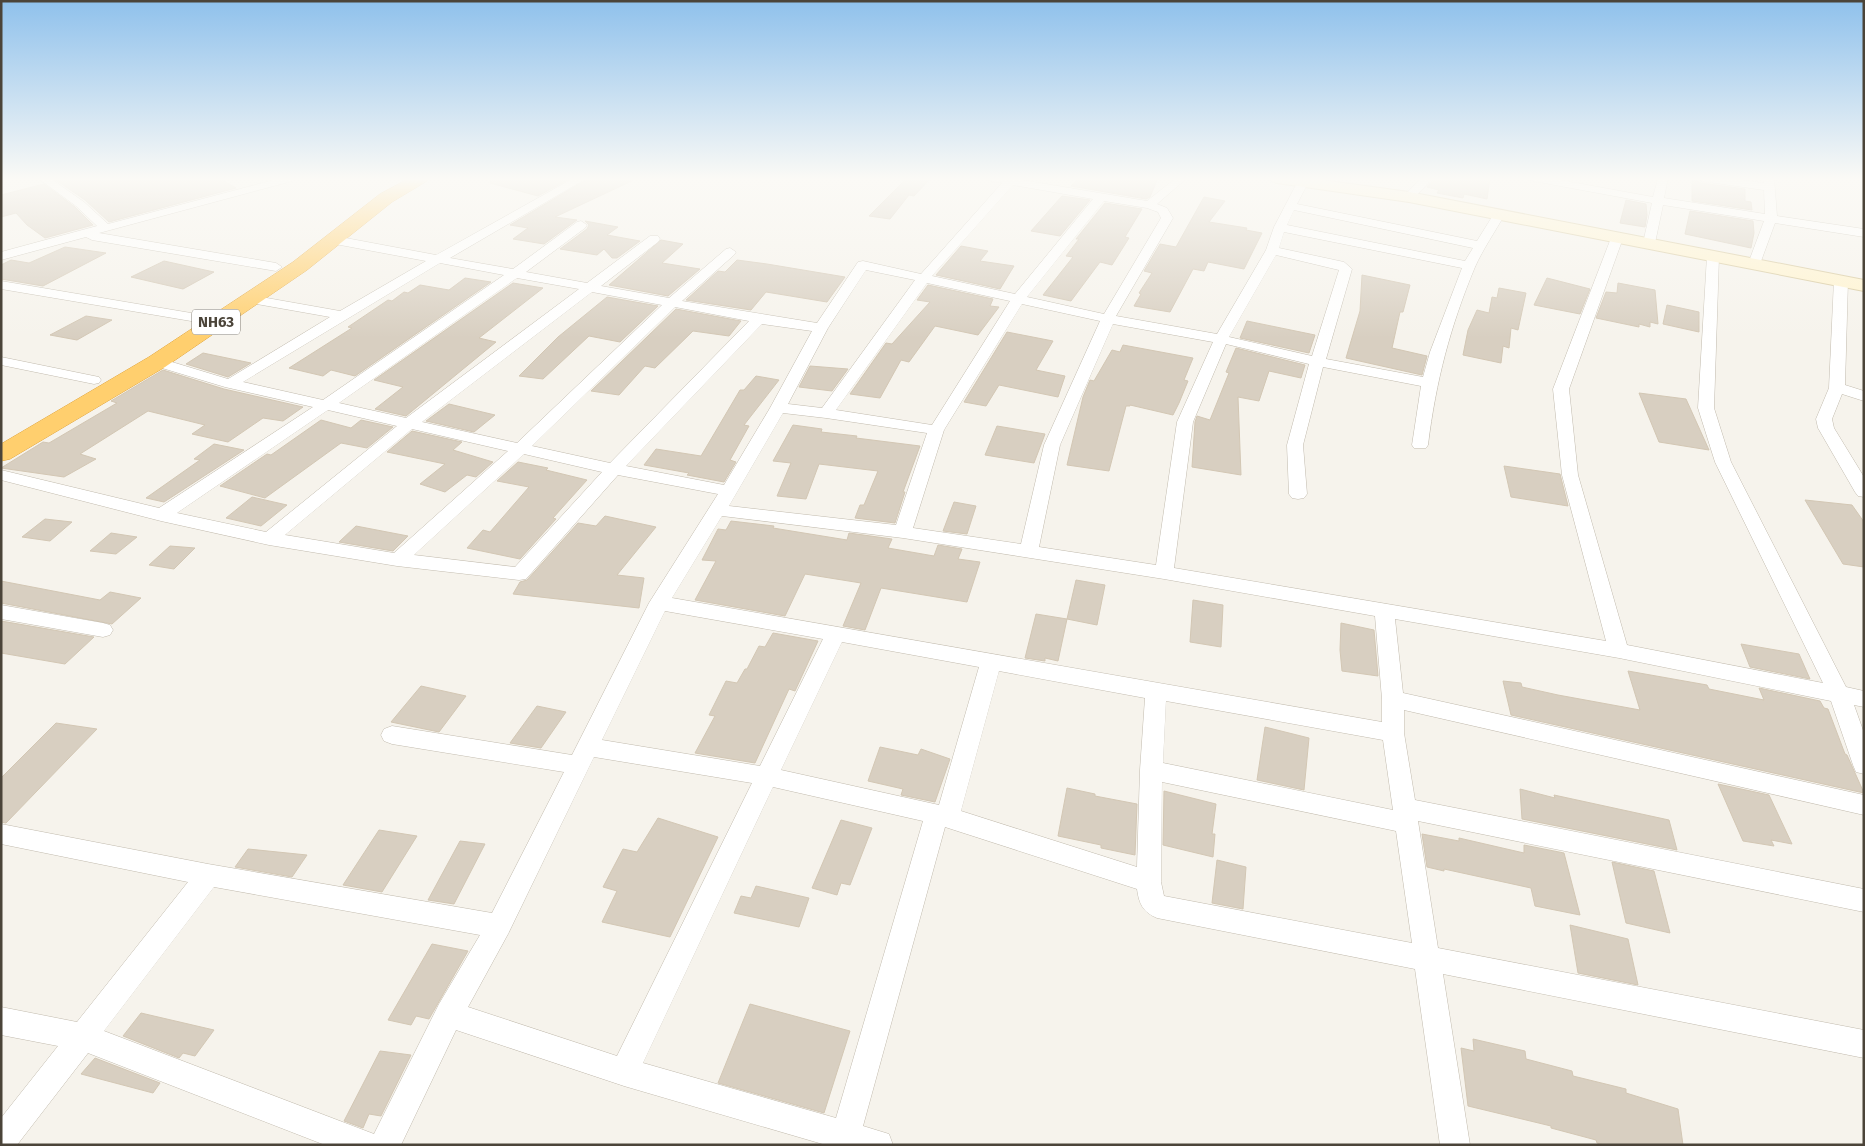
<svg xmlns="http://www.w3.org/2000/svg" width="1865" height="1146" font-family="'Fira Sans',sans-serif">
<style>
.building{fill:#d8cfc1;stroke:#d3c7b4}
.lines{fill:none;stroke-linecap:round;stroke-linejoin:round}
.street-casing{stroke:#c2bbae;stroke-width:1}
.secondary-casing{stroke:#d6c79b;stroke-width:2}
.highway-casing{stroke:#e0a43c;stroke-width:1}
.street{fill:#fff;fill-rule:evenodd}
.secondary{fill:#fff3cd;fill-rule:evenodd}
.highway{fill:#ffcf6e;fill-rule:evenodd}
.labels{text-anchor:middle;dominant-baseline:central;stroke-width:4;stroke-linejoin:round;paint-order:stroke}
.shield{fill:#fff;stroke:#817c74;stroke-width:1}
.shield-label{font-size:15px;font-weight:bold;fill:#4b4439}
</style>
<rect width="100%" height="100%" fill="#f6f3ec"/>
<!-- building -->
<g class="building">
<path d="M53 178H219L236 188 109 222 85 200Z"/>
<path d="M491 178H571L538 196 490 183Z"/>
<path d="M589 178H638L555 217 577 220 544 244 513 239 528 228 510 225Z"/>
<path d="M907 178H931L914 196 909 195 890 219 869 216Z"/>
<path d="M1078 178H1158L1150 197 1146 199 1071 186Z"/>
<path d="M1435 178H1490L1487 199 1464 194 1463 198 1437 193 1439 190 1427 187Z"/>
<path d="M1692 178 1701 183 1745 189V201L1751 202 1752 210 1692 201Z"/>
<path d="M44 184 75 207 93 225 45 238 27 225 16 213 1 217V195Z"/>
<path d="M1062 196 1090 200 1060 236 1031 231Z"/>
<path d="M1204 197 1225 201 1209 222 1247 228 1246 230 1262 233 1244 269 1208 262 1204 271 1193 269 1170 312 1134 306 1141 294 1139 293 1152 273 1144 271 1160 244 1176 247Z"/>
<path d="M1626 200 1646 204 1647 215 1645 227 1620 223Z"/>
<path d="M1105 203 1142 209 1125 237 1129 238 1112 265 1100 262 1071 301 1043 295 1073 257 1066 256 1079 239H1076Z"/>
<path d="M1690 211 1753 221 1754 233 1751 248 1685 234Z"/>
<path d="M585 221 618 227 607 235 640 241 617 258H612L604 249 597 255 560 249 587 229 589 225Z"/>
<path d="M661 240 683 244 662 263 700 269 668 296 609 285Z"/>
<path d="M961 246 988 251 980 261 1014 266 1000 289 936 275Z"/>
<path d="M65 247 106 253 43 286 1 279V265L11 260 29 263Z"/>
<path d="M737 260 767 264 845 277 827 302 766 292 751 310 686 300 718 271 725 272Z"/>
<path d="M164 261 214 272 183 289 131 277Z"/>
<path d="M1362 275 1410 285 1403 312H1400L1392 348 1427 356 1422 375 1346 358 1360 311Z"/>
<path d="M465 278 491 282 355 376 331 370 323 376 289 368 352 328 348 327 388 300 392 301 404 292 408 293 420 285 449 290Z"/>
<path d="M1547 278 1590 289 1580 314 1534 305Z"/>
<path d="M513 283 543 288 479 338 496 342 406 416 375 409 403 387 374 380Z"/>
<path d="M1618 283 1655 290 1658 324 1650 322V327L1639 324V327L1596 318 1606 292 1617 293Z"/>
<path d="M928 285 993 299 990 306 999 307 978 335 935 326 909 362 901 360 880 398 850 394 886 343 892 344 930 302 917 300Z"/>
<path d="M1499 288 1526 293 1518 330 1511 328 1509 348 1503 346 1501 363 1463 355 1468 330 1477 310 1489 313 1492 297 1497 298Z"/>
<path d="M607 297 658 306 620 342 589 336 543 379 519 376 558 337Z"/>
<path d="M1667 305 1699 312V332L1663 324Z"/>
<path d="M676 309 741 321 729 336 693 331 655 368 645 366 619 395 591 391Z"/>
<path d="M86 316 112 320 77 340 50 335Z"/>
<path d="M1247 321 1315 335 1309 353 1240 338Z"/>
<path d="M1007 332 1053 341 1036 370 1065 376 1058 397 999 385 986 406 964 402Z"/>
<path d="M1123 345 1193 358 1184 380 1188 381 1179 403 1173 415 1130 405V406H1126L1109 471 1067 465 1083 397 1090 380 1094 381 1112 350 1120 352Z"/>
<path d="M1236 348 1305 365 1301 378 1269 371 1259 401 1238 397 1241 475 1192 467 1195 422 1197 416 1210 420 1229 373 1226 372Z"/>
<path d="M203 353 251 363 228 377 186 364Z"/>
<path d="M810 366 848 369 832 391 799 387Z"/>
<path d="M163 370 224 389 303 407 283 421 263 418 228 442 192 434 205 425 148 411 80 454 96 459 64 477 1 468 43 442 49 443 117 403 111 401Z"/>
<path d="M756 376 779 380 744 425 749 426 730 460 736 462 724 482 687 475 689 473 644 465 656 449 701 456 740 390H744Z"/>
<path d="M1639 393 1686 399 1709 450 1659 442Z"/>
<path d="M449 404 495 415 474 432 426 421Z"/>
<path d="M321 420 351 428 361 420 393 427 367 448 341 443 265 498 220 486 267 454 271 455Z"/>
<path d="M793 425 822 429 821 432 857 436 856 438 920 446 903 492H905L895 523 855 518 860 505H864L878 471 819 464 806 499 777 496 791 463 773 461Z"/>
<path d="M997 426 1045 434 1034 463 985 455Z"/>
<path d="M412 431 462 442 453 450 493 462 476 477 467 475 445 492 420 484 445 464 387 452Z"/>
<path d="M214 444 244 450 164 502 146 498 200 460 194 459Z"/>
<path d="M518 462 548 468 546 470 587 480 553 518 556 519 520 559 467 548 483 530 490 532 529 487 497 481Z"/>
<path d="M1504 466 1560 474 1568 506 1511 497Z"/>
<path d="M252 497 287 505 261 526 226 518Z"/>
<path d="M1805 500 1852 505 1864 522V567L1843 564Z"/>
<path d="M954 502 976 506 967 534 943 531Z"/>
<path d="M605 516 656 527 617 575 644 578 639 608 513 594 520 582 527 580 578 523 596 526Z"/>
<path d="M45 519 72 522 50 541 22 537Z"/>
<path d="M731 521 774 526 773 528 847 540 849 533 892 539 888 548 934 556 938 545 962 549 958 559 980 562 967 602 881 588 865 630 843 626 861 583 805 574 785 616 695 600 716 561 702 560 718 529 726 530Z"/>
<path d="M356 526 408 536 393 551 339 542Z"/>
<path d="M111 533 137 537 116 554 90 551Z"/>
<path d="M170 546 195 548 174 569 149 565Z"/>
<path d="M1076 580 1105 585 1097 625 1067 619Z"/>
<path d="M1 581 100 600 110 592 141 598 112 624 1 603Z"/>
<path d="M1193 600 1223 605 1221 647 1190 642Z"/>
<path d="M1036 614 1067 619 1058 661 1045 658V661L1025 658Z"/>
<path d="M1 621 94 637 65 664 1 653Z"/>
<path d="M1341 623 1374 630 1378 676 1342 671 1340 650Z"/>
<path d="M773 633 818 641 795 691 789 689 755 763 695 753 715 716 709 715 726 681 737 683 745 669H747L759 646 765 647Z"/>
<path d="M1741 644 1799 654 1810 679 1750 667Z"/>
<path d="M1628 671 1707 685 1709 689 1764 700 1759 688 1820 701 1824 708 1828 709 1845 754 1847 755 1864 793 1511 715 1503 681 1521 683 1522 687 1558 695 1640 710Z"/>
<path d="M421 686 466 696 439 732 391 722Z"/>
<path d="M537 706 566 712 541 748 510 743Z"/>
<path d="M56 723 97 729 6 823 1 822V778Z"/>
<path d="M1265 727 1309 738 1304 790 1257 780Z"/>
<path d="M880 747 918 755 921 749 950 759 935 802 901 795 903 789 868 781Z"/>
<path d="M1718 784 1769 795 1792 844 1771 840 1774 846 1743 841Z"/>
<path d="M1067 788 1095 794V796L1137 804 1135 855 1101 848V845L1058 836Z"/>
<path d="M1520 789 1555 798 1554 795 1669 820 1677 850 1522 819Z"/>
<path d="M1164 791 1216 804 1212 834H1215L1213 857 1163 845Z"/>
<path d="M658 818 718 837 670 937 602 922 617 891 603 887 623 849 637 852Z"/>
<path d="M841 820 872 828 850 885 841 883 837 895 812 888Z"/>
<path d="M379 830 417 836 382 892 343 885Z"/>
<path d="M1422 834 1459 841V838L1524 853V845L1564 853 1580 915 1535 906 1531 888 1444 869V871L1427 867Z"/>
<path d="M460 841 485 844 454 904 428 900Z"/>
<path d="M248 849 307 855 292 877 235 867Z"/>
<path d="M1217 860 1246 867 1243 909 1212 903Z"/>
<path d="M1612 862 1654 871 1670 933 1626 923Z"/>
<path d="M756 886 809 898 799 927 734 913 741 896 751 898Z"/>
<path d="M1570 925 1628 939 1638 985 1578 973Z"/>
<path d="M432 944 468 951 429 1019 416 1016 411 1025 388 1020Z"/>
<path d="M750 1004 850 1031 824 1113 718 1083Z"/>
<path d="M141 1013 214 1030 195 1056 183 1053 179 1058 123 1036Z"/>
<path d="M1473 1039 1525 1051 1526 1059 1572 1071 1573 1076 1626 1089V1093L1678 1109 1683 1145H1604L1597 1143 1596 1140 1551 1128V1126L1468 1106 1461 1048 1474 1051Z"/>
<path d="M380 1051 411 1055 381 1116 369 1114 363 1128 344 1121Z"/>
<path d="M95 1058 160 1083 153 1093 81 1074Z"/>
</g>
<g class="lines">
<defs>
<g id="street">
<path d="M38 178H50L84 202 108 224 281 178H297L296 180 99 233 276 263 282 267 276 271 92 240 86 237 1 260V252L97 226 76 206Z"/>
<path d="M574 178H587L450 258 513 269 577 222 581 221 587 225 585 228 526 272 587 283 650 236H658L660 239 658 242 601 286 669 298 726 249 730 248 736 252 734 255 682 301 817 323 858 262 863 261 921 274 1002 183 986 180 985 178H1010L1147 201 1176 178H1187L1157 204 1167 208 1173 218 1116 316 1217 334 1266 250 1274 227 1299 179H1307L1309 181 1297 204 1477 241 1495 212H1503L1505 214C1495 232 1483 249 1475 267 1450 327 1436 381 1428 445L1426 448H1414L1412 445 1421 386 1323 367 1303 445 1307 494 1304 498 1298 499 1292 498 1289 494 1287 445 1309 364 1226 344 1193 422 1174 568 1606 641 1562 475 1553 389 1611 238 1617 234 1621 235 1623 238 1569 389 1578 475 1627 645 1823 683 1715 462 1698 408 1707 256 1709 253H1717L1719 256 1714 408 1731 462 1846 687 1864 691V707L1854 705 1864 733V774L1856 772 1853 765 1831 701 1619 658 1395 619 1403 693 1864 795V815L1404 710V733L1415 800 1864 889V912L1418 821 1438 948 1864 1030V1058L1443 974 1470 1145H1440L1415 969 1157 918C1143 912 1139 904 1137 889L945 827 863 1126 889 1134 893 1145H826L624 1086 456 1030 401 1145H325L88 1053 17 1145H1V1118L58 1046 1 1035V1007L77 1022 188 882 1 844V824L208 864 492 913 564 772 392 744 384 741 381 735 384 729 392 726 572 755 649 603 718 494 618 475 526 579 519 580 397 566 269 545 161 521 1 480V470L159 508 313 407 225 387 152 365 150 362 152 359H162L228 379 330 317 245 302 243 299 245 296 250 295 340 311 426 261 335 244 329 240 331 237 335 236 436 255ZM1013 185 1093 199 1015 294 932 276ZM1104 201 1147 208 1158 212 1161 218 1104 314 1027 297ZM1294 210 1473 248 1465 261 1287 225ZM1284 232 1462 268 1430 352 1423 377 1326 359 1352 269 1344 262 1279 248ZM1276 255 1339 270 1312 356 1229 337ZM440 263 504 275 323 400 243 382ZM866 270 915 280 822 408 788 404 828 328ZM517 278 579 289 406 418 339 403ZM927 283 1010 301 932 425 836 410ZM592 292 662 305 517 443 422 422ZM1022 304 1100 321 1044 445 1021 544 913 528 944 430ZM675 307 749 321 610 463 532 446ZM762 324 812 331 770 408 724 485 626 466ZM1113 324 1213 342 1177 422 1156 565 1039 547 1060 445ZM328 410 397 426 266 532 177 513ZM783 413 826 418 927 433 896 525 729 506ZM412 429 508 451 394 553 285 535ZM524 454 602 472 515 567 414 555ZM722 516 903 538 1164 579 1375 616 1382 699V722L672 598ZM665 611 823 639 760 766 602 740ZM842 642 979 667 939 805 781 770ZM999 671 1145 698 1140 770 1137 867 961 811ZM1166 701 1383 740 1393 810 1163 763ZM594 757 752 783 617 1056 468 1007 508 934ZM1162 782 1396 831 1412 943 1164 896 1161 882ZM773 787 923 821 836 1118 643 1063ZM214 887 480 935 439 1004 374 1134 104 1031Z"/>
<path d="M1421 178H1433L1413 199H1405L1403 197 1405 195Z"/>
<path d="M1527 178H1549L1653 197 1658 178H1668L1664 198 1765 214 1764 190 1701 181 1695 178H1723L1764 183V178H1774L1777 216 1864 229V237L1775 223 1760 264 1754 268 1748 264 1764 221 1663 205 1655 243 1649 247 1643 243 1652 203 1533 181Z"/>
<path d="M1841 276 1848 280 1845 385 1864 391V401L1842 394 1832 419 1834 428 1864 477V497L1858 496 1855 492 1818 428 1816 419 1829 388 1834 280Z"/>
<path d="M1 281 197 314 204 318 197 322 1 289Z"/>
<path d="M1 357 94 376 99 377 101 380 99 383 94 384 1 365Z"/>
<path d="M1 605 103 623 110 625 113 630 110 635 103 637 1 619Z"/>
</g>
<path id="secondary" d="M1269 178H1307L1409 192 1864 280V291L1409 202 1277 183 1272 181Z"/>
<path id="highway" d="M410 178H429L427 181 392 202 307 270 165 367 10 459 1 461V444L149 357 293 262 380 194Z"/>
</defs>
<!-- street casing -->
<use href="#street" class="street-casing"/>
<!-- secondary casing -->
<use href="#secondary" class="secondary-casing"/>
<!-- highway casing -->
<use href="#highway" class="highway-casing"/>
<!-- street -->
<use href="#street" class="street"/>
<!-- secondary -->
<use href="#secondary" class="secondary"/>
<!-- highway -->
<use href="#highway" class="highway"/>
</g>
<!-- sky -->
<linearGradient id="sky" x2="0" y2="1"><stop stop-color="#8fc1ec"/><stop offset="0.53" stop-color="#fbfaf6"/><stop offset="1" stop-color="#fbfaf6" stop-opacity="0"/></linearGradient>
<rect width="1865" height="338" fill="url(#sky)"/>
<g class="labels">
<!-- shield labels -->
<rect class="shield" x="192" y="309.5" width="48" height="25" rx="4"/>
<g class="shield-label">
<text x="216" y="322">NH63</text>
</g>
</g>
<!-- border -->
<rect width="1865" height="1146" fill="none" stroke="#4b4439" stroke-width="5"/>
</svg>
